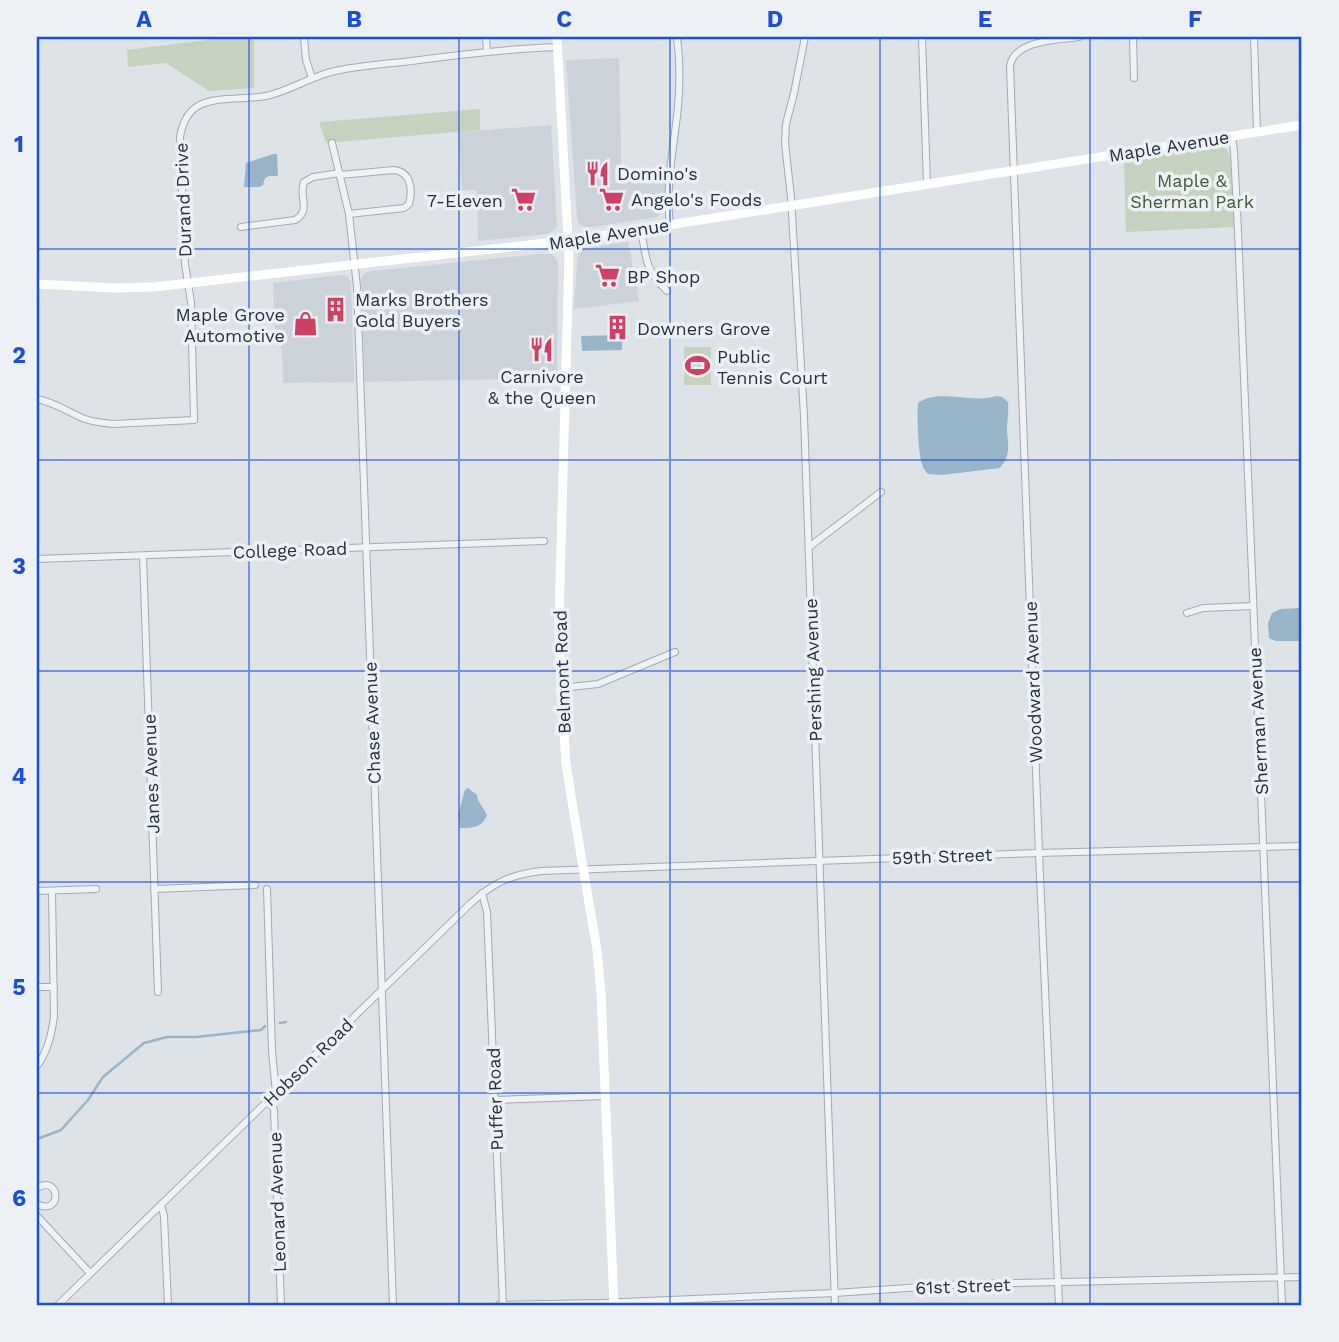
<svg xmlns="http://www.w3.org/2000/svg" width="1339" height="1342" font-family="'Work Sans',sans-serif">
<style>
.built{fill:#ccd2da}
.green{fill:#c5d2bf}
.water{fill:#98b4c8}
.lines{fill:none;stroke-linecap:round;stroke-linejoin:round}
.stream{stroke:#98b4c8;stroke-width:2.5}
.minor-casing{stroke:#a3aab2;stroke-width:8}
.minor{stroke:#f0f3f6;stroke-width:6}
.secondary{stroke:#fff;stroke-width:9}
.grid{fill:none;stroke:#1d4ed8;stroke-width:2;stroke-opacity:0.55}
.labels{text-anchor:middle;dominant-baseline:central;stroke-width:7;stroke-linejoin:round;paint-order:stroke}
.street-label{font-size:18px;fill:#27323e;stroke:#edf1f5}
.poi-label{font-size:18px;fill:#27323e;stroke:#edf1f5;text-anchor:start}
.park-label{font-size:18px;fill:#3f5a34;stroke:#edf1f5}
.neatline{fill:none;stroke:#1d4ed8;stroke-width:2.5}
.grid-label{font-size:23px;text-anchor:middle;font-weight:bold;fill:#1d4ed8}
</style>
<rect width="100%" height="100%" fill="#dee3e8"/>
<!-- built -->
<g class="built">
<path d="M619 58 621 145V177L666 169 663 213 657 217 586 228 579 224 577 217 566 60Z"/>
<path d="M551 125 557 226 553 231 547 234 478 241 477 190H462L458 132Z"/>
<path d="M628 241 639 301 574 309 578 250Z"/>
<path d="M540 254H552L558 261 557 378 365 382 361 283V278L365 273 372 271Z"/>
<path d="M340 275 347 276 351 282 354 382 283 383 282 351 275 329 273 283Z"/>
</g>
<!-- green -->
<g class="green">
<path d="M231 37H254V88L209 91 166 63 128 67 127 50Z"/>
<path d="M480 109V130L326 143 319 122Z"/>
<path d="M1215 146 1225 148 1230 155 1234 227 1126 232 1124 161Z"/>
<rect x="684" y="347" width="27" height="38"/>
</g>
<!-- water -->
<g class="water">
<path d="M273 154H277L278 176H269L265 178 263 185 259 187H244L246 163Z"/>
<path d="M622 335V350L582 351 581 336Z"/>
<path d="M996 396 1002 397 1008 402C1009 412 1007 421 1007 431 1008 446 1011 455 1000 468L942 475 928 474C924 469 924 470 922 464 918 452 917 415 918 403 938 388 972 404 996 396Z"/>
<path d="M1302 608V641H1276L1269 638 1268 623 1272 613 1281 609Z"/>
<path d="M468 788 477 795 478 800 487 815C482 828 472 828 460 828L458 815 465 790Z"/>
</g>
<g class="lines">
<!-- stream -->
<g class="stream">
<path d="M280 1023 286 1022"/>
<path d="M37 1139 61 1130 88 1100 103 1077 144 1043 167 1037H196L261 1030 265 1026"/>
</g>
<defs>
<g id="minor">
<path d="M304 37 306 60 312 78"/>
<path d="M486 37 487 52"/>
<path d="M805 37 794 93 786 124 785 143 791 197 804 416 835 1305"/>
<path d="M922 37 927 184"/>
<path d="M1133 37 1134 78"/>
<path d="M1254 37 1257 132"/>
<path d="M1232 136 1234 151 1238 231 1282 1305"/>
<path d="M332 143 349 214 357 287 393 1305"/>
<path d="M340 175 394 170C411 172 413 189 409 204L404 208 349 214"/>
<path d="M670 225C665 185 674 147 678 107 680 84 680 60 677 37"/>
<path d="M241 227 295 220C312 210 298 197 304 182L313 177 340 173"/>
<path d="M641 230C647 260 644 268 667 291"/>
<path d="M37 399C54 402 68 412 85 419 94 422 103 423 113 424L194 420 191 302 185 264 180 137C182 125 186 113 198 106 215 96 245 100 266 96 290 91 311 76 335 71 358 66 381 64 404 62 455 55 506 49 557 47"/>
<path d="M809 547 881 492"/>
<path d="M143 556 158 992"/>
<path d="M37 559 544 541"/>
<path d="M1187 613 1203 608 1253 606"/>
<path d="M561 688 598 684 675 652"/>
<path d="M154 889 255 885"/>
<path d="M267 889 272 1051 276 1093"/>
<path d="M37 891 96 889"/>
<path d="M482 893 487 912 503 1305"/>
<path d="M37 987H54"/>
<path d="M37 1066C48 1051 52 1034 54 1016L52 891"/>
<path d="M269 1100 274 1110 281 1305"/>
<path d="M495 1100 606 1096"/>
<path d="M37 1188C61 1174 62 1217 37 1204"/>
<path d="M161 1205 164 1216 168 1305"/>
<path d="M37 1216 90 1273"/>
<path d="M58 1305 470 904C493 883 509 875 541 871L1039 853 1302 846"/>
<path d="M499 1305 600 1303 835 1293 965 1284 1302 1277"/>
<path d="M1059 1305 1039 853 1010 66C1014 40 1058 40 1079 37"/>
</g>
</defs>
<!-- minor casing -->
<use href="#minor" class="minor-casing"/>
<!-- minor -->
<use href="#minor" class="minor"/>
<!-- secondary -->
<g class="secondary">
<path d="M557 37 569 257 559 620 561 688 566 764 571 796 597 950 601 993 614 1305"/>
<path d="M37 284 114 288 154 287 581 239 1302 125"/>
</g>
</g>
<!-- grid -->
<path class="grid" d="M249 37V1305M459 37V1305M670 37V1305M880 37V1305M1090 37V1305M37 249H1302M37 460H1302M37 671H1302M37 882H1302M37 1093H1302"/>
<!-- icons -->
<defs>
<symbol id="restaurant-bare" viewBox="-9 -9 18 18"><path d="M-5-6h1v4h1v-4h1v4h1v-4h1v5L-1.5 .5V6h-2V.5L-5-1ZM5-6V6H3V1.5H1.5Q1.5-4 5-6Z" fill="#ce4164" stroke="#edf1f5" stroke-width="2.5" paint-order="stroke"/></symbol>
<symbol id="supermarket-bare" viewBox="-9 -9 18 18"><path d="M-6-5.5h2.5l.6 2H6L4.5 2H-2.5L-4.4-4H-6ZM-1.5 3.2a1.3 1.3 0 1 0 .1 0ZM3 3.2a1.3 1.3 0 1 0 .1 0Z" fill="#ce4164" stroke="#edf1f5" stroke-width="2.5" paint-order="stroke"/></symbol>
<symbol id="building-bare" viewBox="-9 -9 18 18"><path d="M-4-6H4V6H1V3H-1V6H-4ZM-2.5-4.3h1.7v1.8h-1.7ZM.8-4.3h1.7v1.8H.8ZM-2.5-1h1.7V.8h-1.7ZM.8-1h1.7V.8H.8Z" fill="#ce4164" stroke="#edf1f5" stroke-width="2.5" paint-order="stroke"/></symbol>
<symbol id="shop-bare" viewBox="-9 -9 18 18"><path d="M-5-2.5h2.3a2.7 3.5 0 0 1 5.4 0H5L5.5 6h-11ZM-1.5-2.5h3a1.5 2.3 0 0 0-3 0Z" fill="#ce4164" stroke="#edf1f5" stroke-width="2.5" paint-order="stroke"/></symbol>
<symbol id="stadium-bare" viewBox="-9 -9 18 18"><path d="M0-5a6.5 5 0 1 0 0 10a6.5 5 0 1 0 0-10ZM-3.5-1.8h7v3.6h-7Z" fill="#ce4164" stroke="#edf1f5" stroke-width="2.5" paint-order="stroke"/></symbol>
</defs>
<g fill-rule="evenodd">
<use href="#restaurant-bare" x="580" y="156" width="35" height="35"/>
<use href="#supermarket-bare" x="594" y="182" width="35" height="35"/>
<use href="#supermarket-bare" x="506" y="182" width="35" height="35"/>
<use href="#supermarket-bare" x="590" y="258" width="35" height="35"/>
<use href="#building-bare" x="318" y="292" width="35" height="35"/>
<use href="#shop-bare" x="288" y="306" width="35" height="35"/>
<use href="#building-bare" x="600" y="310" width="35" height="35"/>
<use href="#restaurant-bare" x="524" y="332" width="35" height="35"/>
<use href="#stadium-bare" x="680" y="348" width="35" height="35"/>
</g>
<g class="labels">
<!-- street labels -->
<g class="street-label">
<text transform="translate(1169 146) rotate(-9)">Maple Avenue</text>
<text transform="translate(183 200) rotate(-92)">Durand Drive</text>
<text transform="translate(609 234) rotate(-9)">Maple Avenue</text>
<text transform="translate(290 550) rotate(-2)">College Road</text>
<text transform="translate(813 670) rotate(-92)">Pershing Avenue</text>
<text transform="translate(562 672) rotate(-92)">Belmont Road</text>
<text transform="translate(1033 682) rotate(-92)">Woodward Avenue</text>
<text transform="translate(1258 721) rotate(-93)">Sherman Avenue</text>
<text transform="translate(372 723) rotate(-92)">Chase Avenue</text>
<text transform="translate(151 774) rotate(-92)">Janes Avenue</text>
<text transform="translate(942 856) rotate(-2)">59th Street</text>
<text transform="translate(308 1062) rotate(-44)">Hobson Road</text>
<text transform="translate(495 1099) rotate(-92)">Puffer Road</text>
<text transform="translate(277 1202) rotate(-92)">Leonard Avenue</text>
<text transform="translate(963 1286) rotate(-2)">61st Street</text>
</g>
<!-- poi labels -->
<g class="poi-label">
<text x="617" y="173">Domino's</text>
<text x="631" y="199">Angelo's Foods</text>
<text x="503" y="200" text-anchor="end">7-Eleven</text>
<text x="627" y="276">BP Shop</text>
<text x="355" y="299">Marks Brothers<tspan x="355" dy="21">Gold Buyers</tspan></text>
<text x="285" y="314" text-anchor="end">Maple Grove<tspan x="285" dy="21">Automotive</tspan></text>
<text x="637" y="328">Downers Grove</text>
<text x="717" y="356">Public<tspan x="717" dy="21">Tennis Court</tspan></text>
<text x="542" y="376" text-anchor="middle">Carnivore<tspan x="542" dy="21">&amp; the Queen</tspan></text>
</g>
<!-- park labels -->
<g class="park-label">
<text x="1192" y="180">Maple &amp;<tspan x="1192" dy="21">Sherman Park</tspan></text>
</g>
</g>
<!-- border -->
<rect width="1339" height="1342" fill="none" stroke="#edf1f5" stroke-width="77"/>
<rect x="38" y="38" width="1262" height="1266" class="neatline"/>
<g class="grid-label">
<text x="144" y="27">A</text>
<text x="354" y="27">B</text>
<text x="564" y="27">C</text>
<text x="775" y="27">D</text>
<text x="985" y="27">E</text>
<text x="1195" y="27">F</text>
<text x="19" y="152">1</text>
<text x="19" y="363">2</text>
<text x="19" y="574">3</text>
<text x="19" y="784">4</text>
<text x="19" y="995">5</text>
<text x="19" y="1206">6</text>
</g>
</svg>
